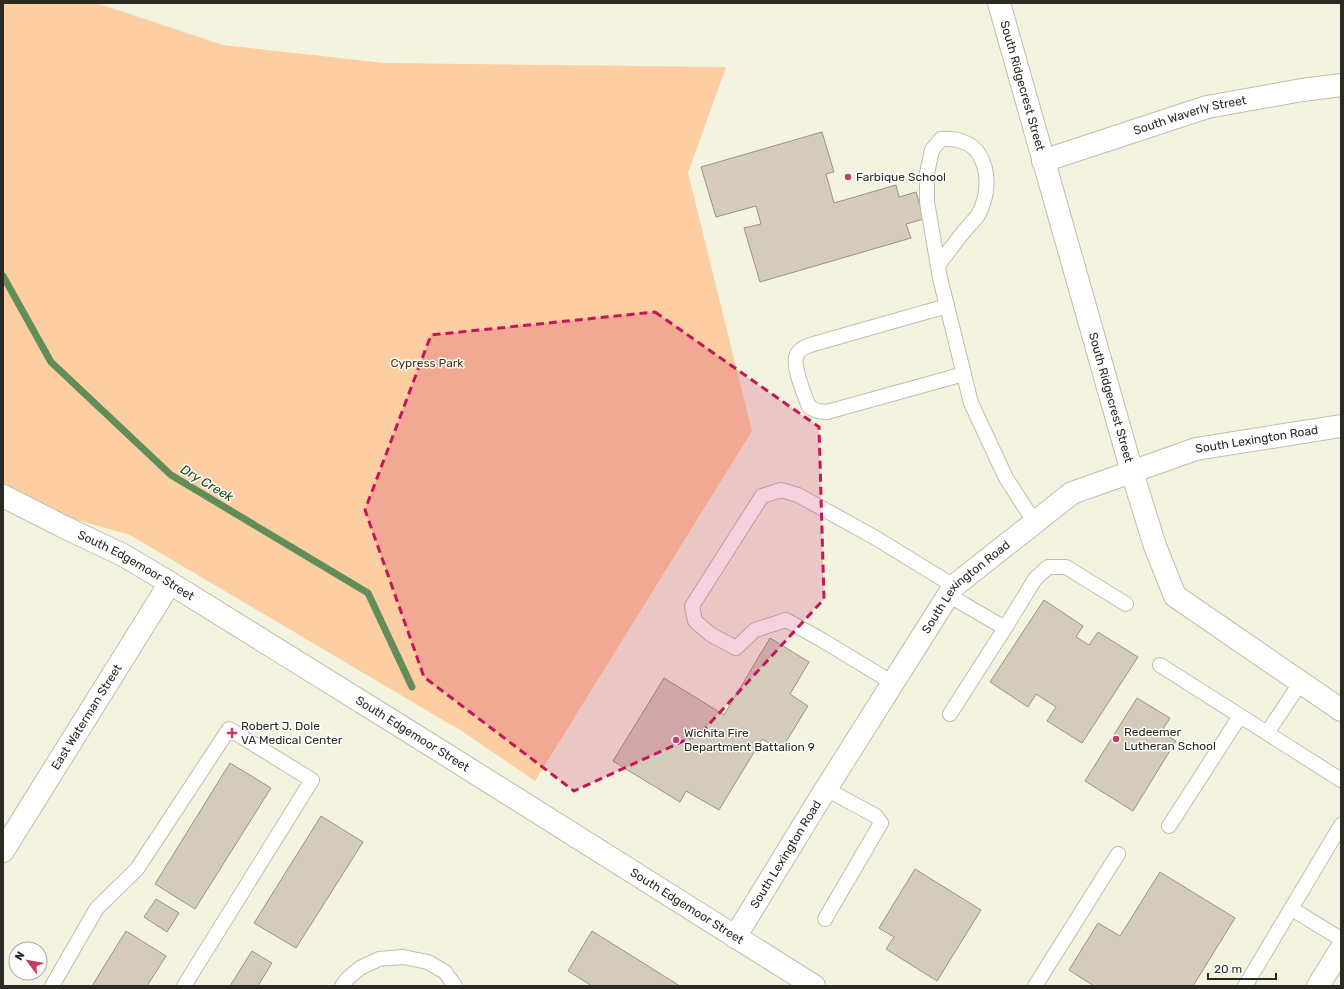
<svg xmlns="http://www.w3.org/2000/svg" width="1344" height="989" font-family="Rubik,sans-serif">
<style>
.green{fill:#fdcea2}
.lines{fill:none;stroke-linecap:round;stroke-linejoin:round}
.stream{stroke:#618e58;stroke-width:7}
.building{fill:#d4cbba;stroke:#9b9383}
.lane-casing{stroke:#c0beac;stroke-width:16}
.street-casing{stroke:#c0beac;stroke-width:24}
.secondary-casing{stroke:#c0beac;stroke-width:24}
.lane{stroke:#fff;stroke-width:14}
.street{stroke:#fff;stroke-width:22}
.secondary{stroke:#fff;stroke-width:22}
.marked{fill:#c2185b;fill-opacity:0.2;stroke:#c2185b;stroke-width:3;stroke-dasharray:8 5;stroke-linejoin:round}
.poi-dot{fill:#c83a62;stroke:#fff;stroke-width:1.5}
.labels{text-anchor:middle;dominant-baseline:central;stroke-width:3;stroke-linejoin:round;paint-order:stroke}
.street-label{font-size:12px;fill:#2a2922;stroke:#fff}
.poi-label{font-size:12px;fill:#2a2922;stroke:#fff;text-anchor:start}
.park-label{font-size:12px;fill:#4a2d0d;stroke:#fff}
.water-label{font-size:13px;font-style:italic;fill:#1d4817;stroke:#fff}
</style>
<rect width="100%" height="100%" fill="#f4f3e0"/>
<!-- green -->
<path class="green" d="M3 3H97L223 45 385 63 726 67 688 173 752 431 535 781 453 725 458 729 130 535 11 501 3 496Z"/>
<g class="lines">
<!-- stream -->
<path class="stream" d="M3 276 51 362 171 475 368 593 412 687"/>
</g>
<!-- building -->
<g class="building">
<path d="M822 132 834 172 826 174 834 203 896 185 899 197 916 192 924 219 906 224 911 238 760 282 744 228 761 224 756 206 716 217 701 167Z"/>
<path d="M1044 600 1083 626 1076 637 1089 645 1098 632 1138 657 1082 743 1047 721 1056 707 1036 694 1028 707 990 682Z"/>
<path d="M770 638 809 662 790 694 808 706 781 750 762 739 719 810 686 791 680 802 613 761 664 678 724 715Z"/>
<path d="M1137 698 1170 718 1161 732 1176 741 1133 811 1085 781Z"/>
<path d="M230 763 271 788 195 909 155 884Z"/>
<path d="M321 816 363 842 296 948 254 923Z"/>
<path d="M915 869 981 910 937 981 886 949 894 937 879 928Z"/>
<path d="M1160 872 1235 918 1193 986H1094L1069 970 1098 923 1120 936Z"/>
<path d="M156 899 179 913 167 932 144 917Z"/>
<path d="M126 931 166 956 147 986H92Z"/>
<path d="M592 931 680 986H592L568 971Z"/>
<path d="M252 951 272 963 258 986H230Z"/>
</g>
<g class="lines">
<defs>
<g id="lane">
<path d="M938 265C946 255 954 244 962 234 967 227 974 221 978 215 988 197 990 174 980 156 973 142 956 138 941 139L932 150 927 173V202L940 278 947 306 971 403 1006 478 1035 523"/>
<path d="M947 306 810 345C804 347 798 350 796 357 793 368 805 396 809 407L818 411 827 412 964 374"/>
<path d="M948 595 1005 628 950 714"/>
<path d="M1005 628 1035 579 1048 567H1066L1126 604"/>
<path d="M1160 665 1341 780"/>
<path d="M893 683 822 640 786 620 755 630 736 648 710 634 695 621 692 606 762 496 781 490 798 495 874 537 954 586"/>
<path d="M1267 733 1301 682"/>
<path d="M1169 826 1240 716"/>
<path d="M1292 909 1341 939"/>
<path d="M825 919 881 823 876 816 826 789"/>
<path d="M52 986 97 908 137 869 229 729 312 780 184 986"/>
<path d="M342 986 347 979 360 968 379 959 403 957 428 962 445 972 455 986"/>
<path d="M1035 986 1118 854"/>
<path d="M1245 986 1341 825"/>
</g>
<g id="street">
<path id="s1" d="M999 3 1132 472 1155 546 1175 596 1341 710"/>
<path id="s2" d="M1043 161 1207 107 1302 90 1341 85"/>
<path id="s3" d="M3 851 170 583"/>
<path id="s4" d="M735 937 819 800 954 586 1072 493 1196 449 1341 426"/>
</g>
<g id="secondary">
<path id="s5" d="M3 496 64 527 123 555 170 583 434 747 814 986"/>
<path d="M1318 986 1341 949"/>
</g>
</defs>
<!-- lane casing -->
<use href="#lane" class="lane-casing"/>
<!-- street casing -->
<use href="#street" class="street-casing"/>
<!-- secondary casing -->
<use href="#secondary" class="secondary-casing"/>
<!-- lane -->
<use href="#lane" class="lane"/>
<!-- street -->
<use href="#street" class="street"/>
<!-- secondary -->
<use href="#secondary" class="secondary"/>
</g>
<!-- marked area -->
<path class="marked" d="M655 312 819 427 824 599 701 733 574 791 424 677 365 510 431 335Z"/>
<!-- markers -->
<g class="poi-dot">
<circle cx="848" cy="177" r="4"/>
<path d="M230 727h4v4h4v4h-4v4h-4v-4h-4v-4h4z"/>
<circle cx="1116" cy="739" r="4"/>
<circle cx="676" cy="740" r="4"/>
</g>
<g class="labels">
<!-- street labels -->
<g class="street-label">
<text stroke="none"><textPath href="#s1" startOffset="86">South Ridgecrest Street</textPath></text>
<text stroke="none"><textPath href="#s2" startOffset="154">South Waverly Street</textPath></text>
<text stroke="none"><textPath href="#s1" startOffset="410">South Ridgecrest Street</textPath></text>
<text stroke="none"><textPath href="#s4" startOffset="757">South Lexington Road</textPath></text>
<text stroke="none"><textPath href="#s5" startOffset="150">South Edgemoor Street</textPath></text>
<text stroke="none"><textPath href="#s4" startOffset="421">South Lexington Road</textPath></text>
<text stroke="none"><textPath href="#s3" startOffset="158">East Waterman Street</textPath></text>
<text stroke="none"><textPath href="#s5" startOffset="474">South Edgemoor Street</textPath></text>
<text stroke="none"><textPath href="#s4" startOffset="97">South Lexington Road</textPath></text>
<text stroke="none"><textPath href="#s5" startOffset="798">South Edgemoor Street</textPath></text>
</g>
<!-- poi labels -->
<g class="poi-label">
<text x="856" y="177">Farbique School</text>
<text x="241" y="726">Robert J. Dole<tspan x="241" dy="14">VA Medical Center</tspan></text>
<text x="1124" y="732">Redeemer<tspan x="1124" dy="14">Lutheran School</tspan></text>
<text x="684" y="733">Wichita Fire<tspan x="684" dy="14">Department Battalion 9</tspan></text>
</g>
<!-- park labels -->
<g class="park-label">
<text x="427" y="363">Cypress Park</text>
</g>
<!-- water labels -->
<g class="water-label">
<text transform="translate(207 483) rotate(31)">Dry Creek</text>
</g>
</g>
<!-- border -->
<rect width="1344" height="989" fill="none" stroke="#2a2922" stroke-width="8"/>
<!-- north arrow -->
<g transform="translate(28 961) rotate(302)"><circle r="19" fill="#ffffff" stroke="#aaa9a7"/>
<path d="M0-3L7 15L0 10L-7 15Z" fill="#c83a62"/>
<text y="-6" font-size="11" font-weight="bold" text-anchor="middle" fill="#2a2922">N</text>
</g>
<!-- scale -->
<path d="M1208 973v6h68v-6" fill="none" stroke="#2a2922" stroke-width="2"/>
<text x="1214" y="973" font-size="12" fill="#2a2922" stroke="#ffffff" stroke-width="3" paint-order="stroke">20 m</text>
</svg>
